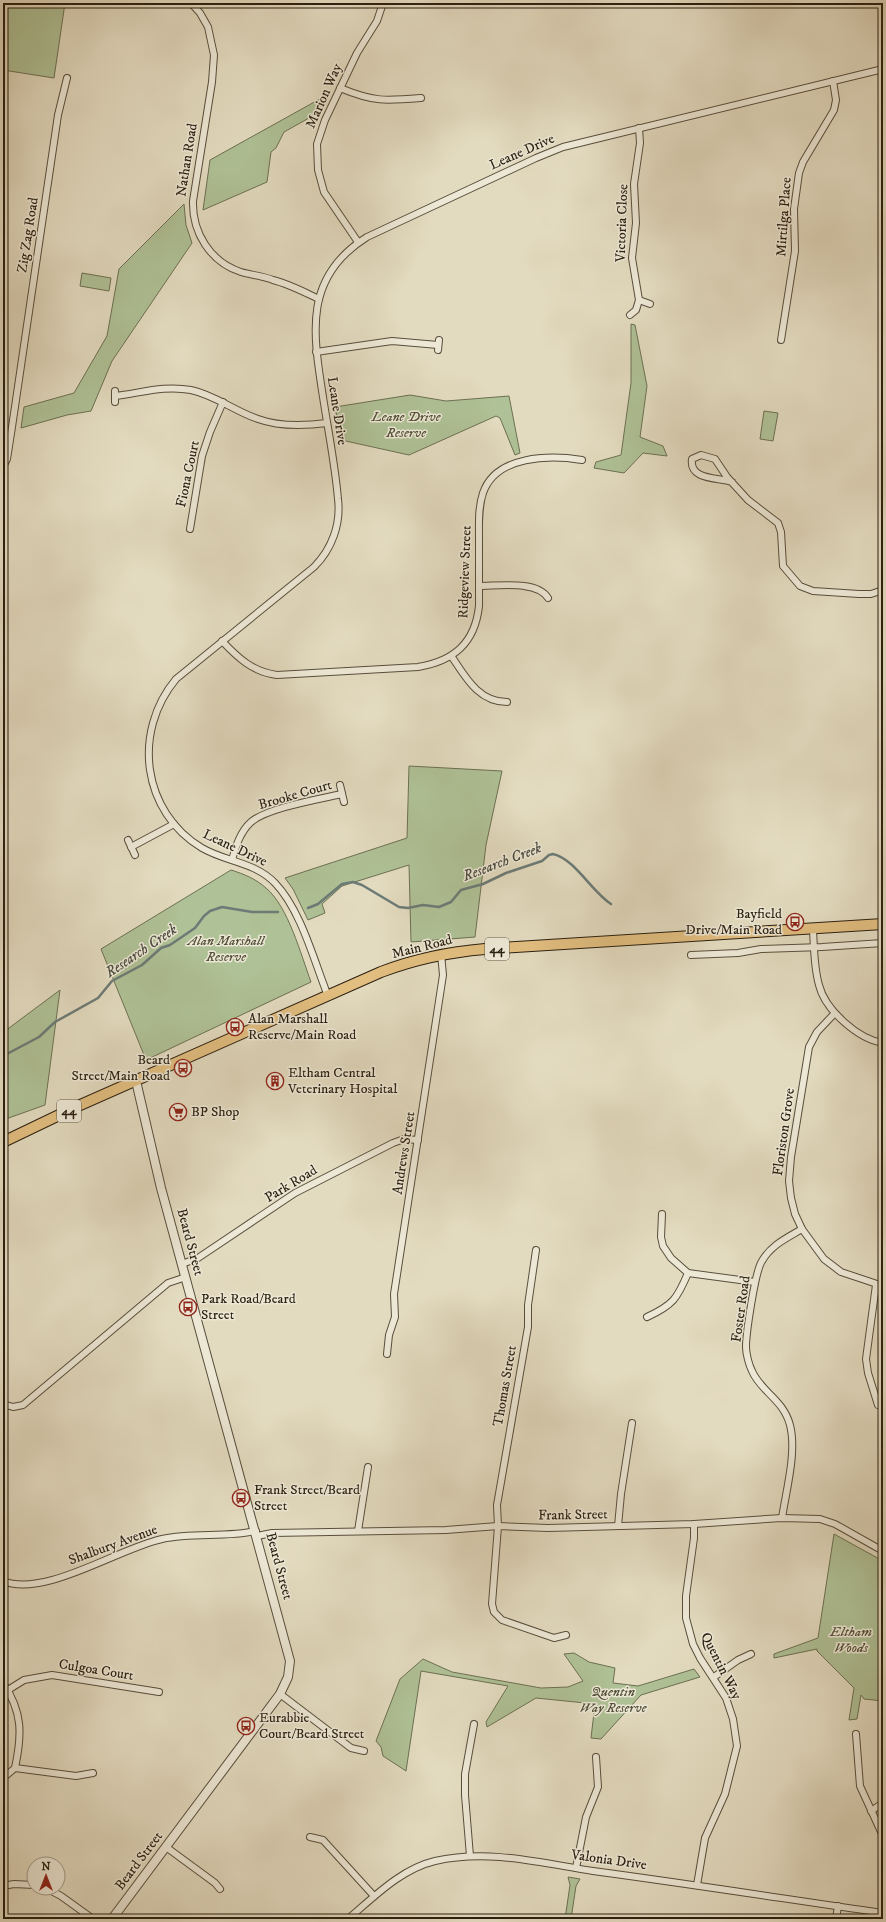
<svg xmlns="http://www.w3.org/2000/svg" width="886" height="1922" font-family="'IM FELL DW Pica',serif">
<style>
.green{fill:#afc196;stroke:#6c7053}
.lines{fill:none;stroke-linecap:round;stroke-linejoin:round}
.stream{stroke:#6c7b77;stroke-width:2.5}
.minor-casing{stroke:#584e3c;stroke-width:8}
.tertiary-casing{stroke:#584e3c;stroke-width:10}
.primary-casing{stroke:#2a1f10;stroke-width:12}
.minor{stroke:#ede8d6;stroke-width:6}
.tertiary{stroke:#ede8d6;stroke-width:8}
.primary{stroke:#e2be80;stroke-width:10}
.labels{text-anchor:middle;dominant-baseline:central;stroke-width:3;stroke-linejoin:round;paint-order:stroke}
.shield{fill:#ede8d6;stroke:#645b4b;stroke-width:1}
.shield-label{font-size:13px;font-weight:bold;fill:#2a1f10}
.street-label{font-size:14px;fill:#2a1f10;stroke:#ede8d6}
.park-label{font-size:14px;font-style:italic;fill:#525038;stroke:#ede8d6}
.poi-label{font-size:14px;fill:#2a1f10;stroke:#ede8d6;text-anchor:start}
.water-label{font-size:15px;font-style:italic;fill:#4b4d43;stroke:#ede8d6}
</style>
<rect width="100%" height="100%" fill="#e3dbc0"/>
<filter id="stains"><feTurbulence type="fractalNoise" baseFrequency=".005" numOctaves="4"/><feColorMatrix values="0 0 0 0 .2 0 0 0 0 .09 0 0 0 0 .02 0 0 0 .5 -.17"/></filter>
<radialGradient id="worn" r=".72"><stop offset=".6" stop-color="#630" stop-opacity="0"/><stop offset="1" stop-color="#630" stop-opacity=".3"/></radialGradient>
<!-- green -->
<g class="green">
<path d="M3 3H65L54 78 3 70Z"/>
<path d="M327 95 318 113 284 132 276 148 271 152 267 182 203 210 210 160Z"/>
<path d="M184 204 186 225 192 243 112 361 91 411 67 415 21 428 24 407 74 393 107 336 119 269Z"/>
<path d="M82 273 111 278 109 291 80 286Z"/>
<path d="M631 324 635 325 647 386 640 437 663 446 667 456 643 453 624 473 594 468 596 462 621 455 631 383Z"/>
<path d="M410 395 446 401 509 396 520 453 515 455 500 418 496 416 409 455 341 440 335 407Z"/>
<path d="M764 411 778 413 773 441 760 439Z"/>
<path d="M409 766 502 771 486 845 475 937 411 942 409 865 342 886 322 904 325 913 308 920 293 889 285 878 407 838Z"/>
<path d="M231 870C244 874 256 879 266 888 288 906 301 955 311 982L146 1060 101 949Z"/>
<path d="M60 990 45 1105 3 1120V1035L9 1028Z"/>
<path d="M834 1534 883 1561V1701L864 1699 861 1695 857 1719 849 1720 854 1688 817 1651V1649L774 1658V1654L818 1638Z"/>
<path d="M574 1653 589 1662 615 1668 613 1683 638 1686 694 1669 700 1677 641 1695 601 1739 591 1738 595 1704 536 1698 487 1727 486 1722 508 1686 421 1671 406 1771 383 1756 381 1747 376 1741 400 1679 423 1659 452 1672 541 1688 568 1687 583 1681 564 1654Z"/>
<path d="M568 1877 580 1879 576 1886 571 1919H565L570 1885Z"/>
</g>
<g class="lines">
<!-- stream -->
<g class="stream">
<path d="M308 908 318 904 342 884 353 882 362 885 399 907 408 908 423 905 439 907 451 902 461 890 483 884 506 873 542 861 549 855 553 854C575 859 591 891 611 904"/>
<path d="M3 1056 39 1037 55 1022 98 998 112 981 142 965 161 948 170 945 195 928 204 916 210 911 222 907 252 912H278"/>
</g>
<defs>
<g id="minor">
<path d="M191 3 200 13 208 27 214 55 212 82 193 201C192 232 210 262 241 272 251 275 263 276 273 280 289 284 304 292 319 299"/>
<path d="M340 88C374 102 385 101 421 98"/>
<path d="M358 242 324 192 318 170 317 144 325 120 357 53 377 21 383 3"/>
<path d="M639 300 650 304"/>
<path d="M630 315 636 310 639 300 632 258 636 223 634 184 640 143 639 128"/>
<path d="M781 340 795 251 794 209 799 173 803 162 834 110 836 100 833 81"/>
<path d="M438 350 439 340"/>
<path d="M316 352 392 341 438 345"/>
<path d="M115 391V402"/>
<path d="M115 396C141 393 164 385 191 390 215 395 234 411 258 419 280 427 304 426 327 423"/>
<path d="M3 467 7 459 12 427 58 115 67 78"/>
<path d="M732 482C719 477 689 481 692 459L701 455 715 459 727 477 748 500 778 523 781 532 783 566 800 586 813 591 859 594H871L883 590"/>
<path d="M190 529 202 456 210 432 223 402"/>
<path d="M479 586C499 586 537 580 548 598"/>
<path d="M222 641C238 658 253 672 277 675L418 667C454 661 475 643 479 606 479 583 479 561 479 539 479 524 478 508 483 493 496 455 550 455 582 460"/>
<path d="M452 657C466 678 479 702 507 702"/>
<path d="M340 785 344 802"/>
<path d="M128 840 135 855"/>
<path d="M131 847 174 824"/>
<path d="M232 860C236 846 240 832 251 822 267 808 320 799 342 794"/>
<path d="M813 929C814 948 814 968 819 985 825 1010 858 1039 883 1043"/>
<path d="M691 955 738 953 761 949 822 947 883 943"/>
<path d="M328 996C314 961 301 910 275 883 255 862 226 862 202 848 142 812 132 732 176 679L314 567C332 549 341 524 338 499 335 464 328 430 323 397 313 333 303 277 367 237L536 158 563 147 883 69"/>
<path d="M834 1014 817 1032 809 1047 791 1157 789 1181 791 1198 795 1214 802 1229 824 1259 841 1272 883 1286"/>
<path d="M662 1214 661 1237 663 1246 671 1258 688 1273 755 1282"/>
<path d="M536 1250 528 1305V1327L497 1505 498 1526 492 1604 494 1612 502 1620 554 1638 566 1635"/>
<path d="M182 1264 198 1258 295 1193 393 1143 404 1139 418 1140"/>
<path d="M876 1285 866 1359 868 1373 878 1405"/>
<path d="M647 1317C673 1305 677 1299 688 1273"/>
<path d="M387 1354 389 1335 395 1317 394 1294 443 975 441 954"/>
<path d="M3 1404 13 1407 23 1405 168 1283 186 1277"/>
<path d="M782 1518C786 1491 797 1452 790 1425 783 1399 761 1392 752 1371 749 1365 746 1354 746 1347 746 1334 755 1271 762 1261 771 1245 787 1238 802 1229"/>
<path d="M694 1524V1538L686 1596V1618L693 1644 700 1658 726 1698 733 1719 737 1746 725 1794 705 1838 697 1885"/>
<path d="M618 1526 621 1494 632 1423"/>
<path d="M358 1531 368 1467"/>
<path d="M257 1536 272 1533 446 1530 498 1526 548 1528 694 1524 782 1518 820 1519 835 1524 883 1551"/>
<path d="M3 1581C45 1598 119 1548 162 1539 193 1532 225 1538 256 1531"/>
<path d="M714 1677 738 1660 751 1654"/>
<path d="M3 1683C23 1712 22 1735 15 1768L3 1778"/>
<path d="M8 1690 24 1680 52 1675 159 1692"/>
<path d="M280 1694 351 1748 364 1751"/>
<path d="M856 1734 860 1786 883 1836"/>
<path d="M15 1768 76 1776 93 1773"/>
<path d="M871 1811 883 1803"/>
<path d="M310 1837 323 1840 374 1896"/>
<path d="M166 1847 215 1883 220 1889"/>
<path d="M470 1856 465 1795V1774L474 1724"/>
<path d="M576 1868 586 1817 598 1787 596 1757"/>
<path d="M3 1886 14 1884 34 1885"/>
<path d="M46 1888 61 1896 93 1919"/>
<path d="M348 1919C374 1897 401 1869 435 1861 489 1849 541 1863 593 1871 690 1884 786 1899 883 1913"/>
<path d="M836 1919 838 1906"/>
</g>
<path id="tertiary" d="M112 1919 280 1694 288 1677 290 1661 161 1188 136 1081"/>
<path id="primary" d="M3 1142 78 1106 381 972C415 959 449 952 485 949L883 924"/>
</defs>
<!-- minor casing -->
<use href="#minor" class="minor-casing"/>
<!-- tertiary casing -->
<use href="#tertiary" class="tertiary-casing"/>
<!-- primary casing -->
<use href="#primary" class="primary-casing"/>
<!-- minor -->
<use href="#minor" class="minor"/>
<!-- tertiary -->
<use href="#tertiary" class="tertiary"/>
<!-- primary -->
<use href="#primary" class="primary"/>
</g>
<!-- icons -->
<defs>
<symbol id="bus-ring" viewBox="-11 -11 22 22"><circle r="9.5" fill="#ede8d6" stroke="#8f2418" stroke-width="1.5"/><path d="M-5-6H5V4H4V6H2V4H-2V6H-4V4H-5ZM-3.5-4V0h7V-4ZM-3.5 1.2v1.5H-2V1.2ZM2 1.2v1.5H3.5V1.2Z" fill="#8f2418"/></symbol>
<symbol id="building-ring" viewBox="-11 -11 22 22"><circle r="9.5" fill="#ede8d6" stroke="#8f2418" stroke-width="1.5"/><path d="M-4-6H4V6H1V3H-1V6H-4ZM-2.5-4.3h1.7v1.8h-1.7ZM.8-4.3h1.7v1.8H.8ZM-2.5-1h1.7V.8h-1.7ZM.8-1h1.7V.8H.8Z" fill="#8f2418"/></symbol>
<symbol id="supermarket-ring" viewBox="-11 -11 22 22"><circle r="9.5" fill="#ede8d6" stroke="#8f2418" stroke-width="1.5"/><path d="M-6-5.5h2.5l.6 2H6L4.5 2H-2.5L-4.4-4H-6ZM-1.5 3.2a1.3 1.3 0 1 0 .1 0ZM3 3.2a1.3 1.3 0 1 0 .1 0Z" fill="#8f2418"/></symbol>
</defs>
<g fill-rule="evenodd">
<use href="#bus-ring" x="785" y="912" width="20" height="20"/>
<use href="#bus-ring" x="225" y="1017" width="20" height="20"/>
<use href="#bus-ring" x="173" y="1058" width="20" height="20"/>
<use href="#building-ring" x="265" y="1071" width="20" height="20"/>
<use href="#supermarket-ring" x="168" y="1102" width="20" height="20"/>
<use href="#bus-ring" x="178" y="1297" width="20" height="20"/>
<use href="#bus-ring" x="231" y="1488" width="20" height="20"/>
<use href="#bus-ring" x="236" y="1716" width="20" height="20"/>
</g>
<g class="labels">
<!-- shield labels -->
<g class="shield">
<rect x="485" y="938" width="24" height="22" rx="3"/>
<rect x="57" y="1100" width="24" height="22" rx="3"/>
</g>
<g class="shield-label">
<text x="497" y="949">44</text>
<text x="69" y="1111">44</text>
</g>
<!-- street labels -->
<g class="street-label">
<text transform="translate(324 96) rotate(-66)">Marion Way</text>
<text transform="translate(522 152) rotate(-24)">Leane Drive</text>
<text transform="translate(187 160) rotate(-81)">Nathan Road</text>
<text transform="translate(784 217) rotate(-86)">Mirtilga Place</text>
<text transform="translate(622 223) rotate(-88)">Victoria Close</text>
<text transform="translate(28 235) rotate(-81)">Zig Zag Road</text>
<text transform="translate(337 411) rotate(81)">Leane Drive</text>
<text transform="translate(188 474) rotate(-78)">Fiona Court</text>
<text transform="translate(465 572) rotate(-88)">Ridgeview Street</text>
<text transform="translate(295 795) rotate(-16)">Brooke Court</text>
<text transform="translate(235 848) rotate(25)">Leane Drive</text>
<text transform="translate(422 947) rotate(-14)">Main Road</text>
<text transform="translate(784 1132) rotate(-82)">Floriston Grove</text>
<text transform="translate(404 1153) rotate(-81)">Andrews Street</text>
<text transform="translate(291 1184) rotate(-31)">Park Road</text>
<text transform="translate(190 1242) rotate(75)">Beard Street</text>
<text transform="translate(741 1309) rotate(-82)">Foster Road</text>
<text transform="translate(505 1386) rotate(-80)">Thomas Street</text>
<text transform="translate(573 1515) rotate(-1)">Frank Street</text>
<text transform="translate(113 1545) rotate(-20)">Shalbury Avenue</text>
<text transform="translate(279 1566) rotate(75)">Beard Street</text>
<text transform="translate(721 1666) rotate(63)">Quentin Way</text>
<text transform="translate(96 1670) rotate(9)">Culgoa Court</text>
<text transform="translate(609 1860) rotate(8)">Valonia Drive</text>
<text transform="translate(139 1861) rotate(-53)">Beard Street</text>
</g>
<!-- park labels -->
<g class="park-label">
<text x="406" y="417">Leane Drive<tspan x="406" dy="16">Reserve</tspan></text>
<text x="226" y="941">Alan Marshall<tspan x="226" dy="16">Reserve</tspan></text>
<text x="851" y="1632">Eltham<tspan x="851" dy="16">Woods</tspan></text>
<text x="613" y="1692">Quentin<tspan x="613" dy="16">Way Reserve</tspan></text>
</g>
<!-- poi labels -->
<g class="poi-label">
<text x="782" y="914" text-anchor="end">Bayfield<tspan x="782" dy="16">Drive/Main Road</tspan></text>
<text x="248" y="1019">Alan Marshall<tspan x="248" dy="16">Reserve/Main Road</tspan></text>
<text x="170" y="1060" text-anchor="end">Beard<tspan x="170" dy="16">Street/Main Road</tspan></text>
<text x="288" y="1073">Eltham Central<tspan x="288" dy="16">Veterinary Hospital</tspan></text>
<text x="191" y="1112">BP Shop</text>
<text x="201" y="1299">Park Road/Beard<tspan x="201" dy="16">Street</tspan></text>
<text x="254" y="1490">Frank Street/Beard<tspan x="254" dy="16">Street</tspan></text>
<text x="259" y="1718">Eurabbie<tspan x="259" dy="16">Court/Beard Street</tspan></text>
</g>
<!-- water labels -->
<g class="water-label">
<text transform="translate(502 862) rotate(-21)">Research Creek</text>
<text transform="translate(141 951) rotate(-34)">Research Creek</text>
</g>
</g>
<!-- margin -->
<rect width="886" height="1922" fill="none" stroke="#e3dbc0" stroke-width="16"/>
<rect x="4" y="4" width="878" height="1914" fill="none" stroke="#2a1f10" stroke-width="2"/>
<rect x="8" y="8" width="870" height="1906" fill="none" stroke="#2a1f10"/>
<!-- north arrow -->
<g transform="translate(46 1876)"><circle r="19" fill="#ede8d6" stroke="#9f9887"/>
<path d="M0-3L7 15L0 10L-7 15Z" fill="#8f2418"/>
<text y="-6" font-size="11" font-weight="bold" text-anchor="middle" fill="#2a1f10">N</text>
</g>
<rect width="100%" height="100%" filter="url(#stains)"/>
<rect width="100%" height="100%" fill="url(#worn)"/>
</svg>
